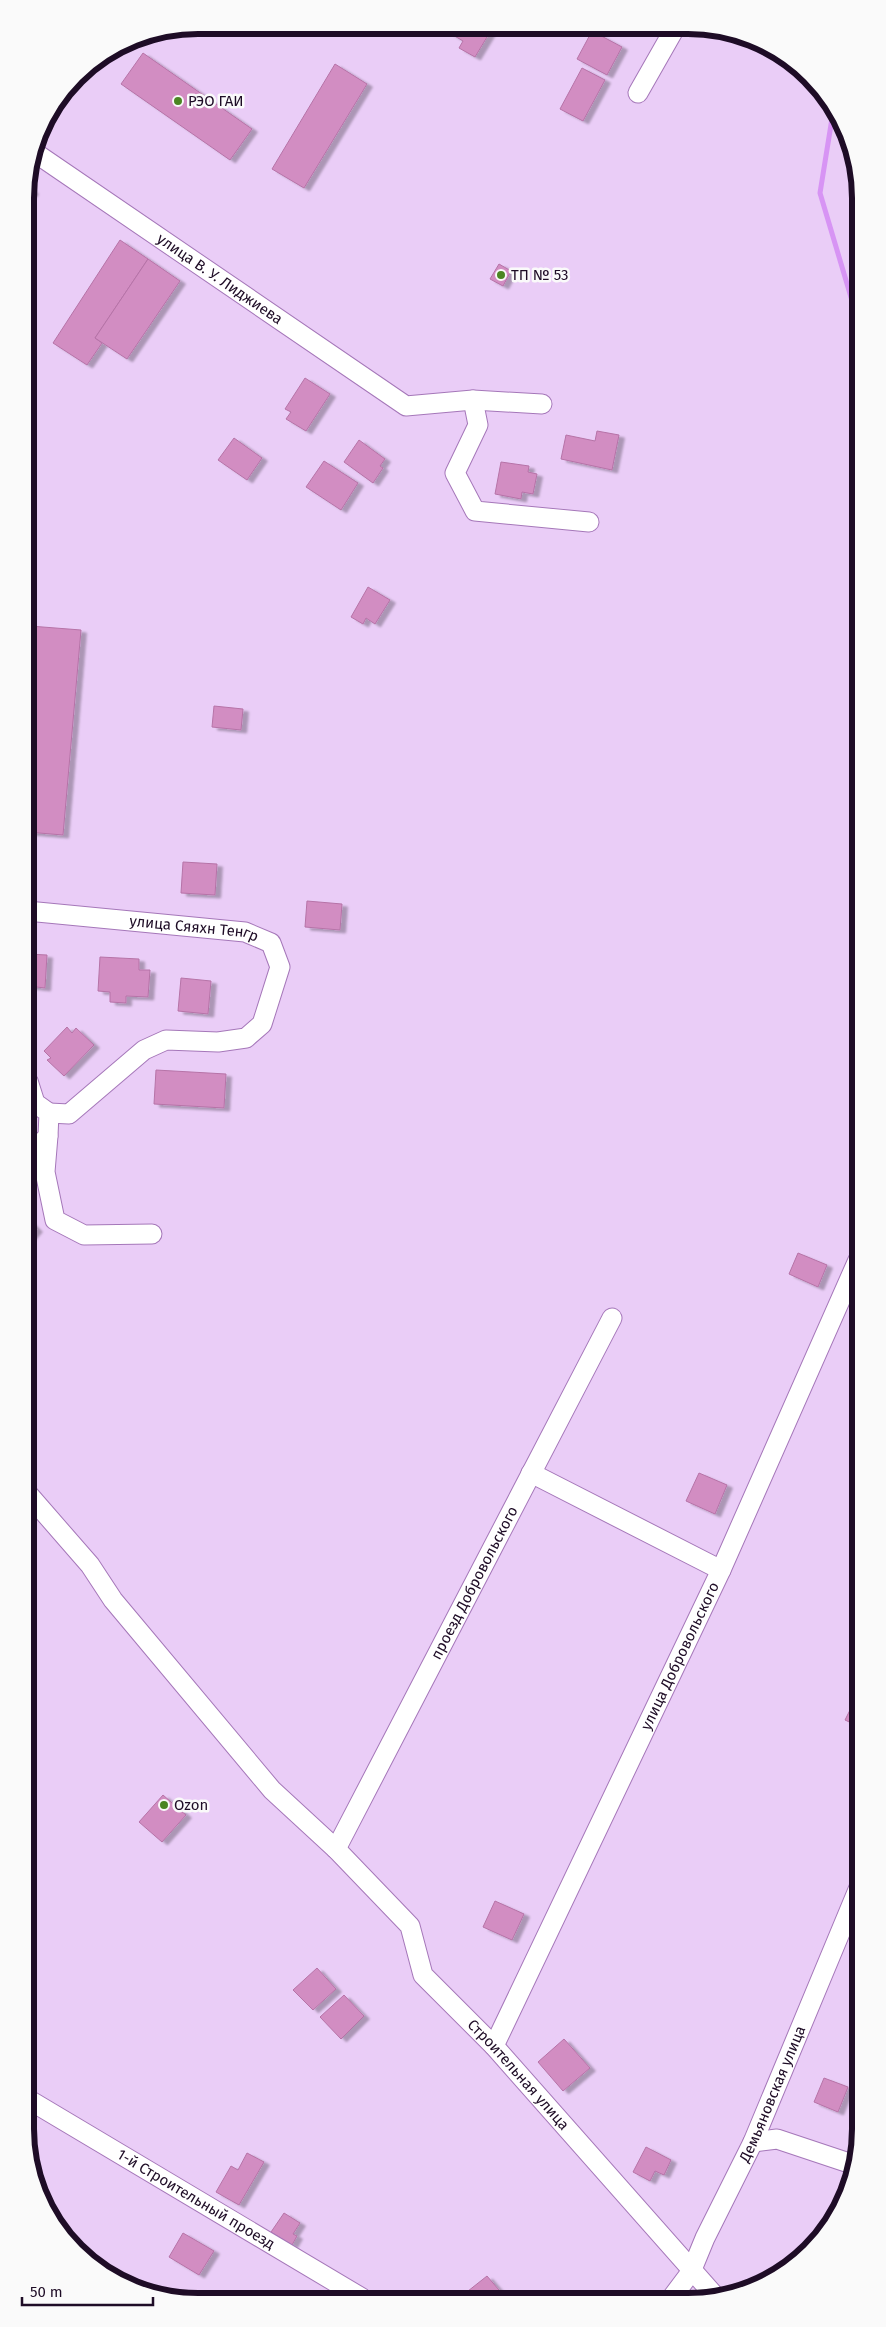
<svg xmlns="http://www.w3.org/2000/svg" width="886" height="2327" font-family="'Fira Sans',sans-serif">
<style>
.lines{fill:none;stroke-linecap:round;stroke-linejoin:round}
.stream{stroke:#d794f4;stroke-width:5}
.building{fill:#d28dc2;stroke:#b673a7;filter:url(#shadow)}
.minor-casing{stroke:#a577b9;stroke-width:21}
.minor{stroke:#fff;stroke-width:19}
.poi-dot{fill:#4b8622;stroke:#fafafa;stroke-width:2}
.labels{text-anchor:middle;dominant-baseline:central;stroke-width:5;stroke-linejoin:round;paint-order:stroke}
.poi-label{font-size:15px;fill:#1e0c26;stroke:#fafafa;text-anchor:start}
.street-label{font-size:15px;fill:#1e0c26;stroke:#fafafa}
.rim{fill:none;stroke:#1e0c26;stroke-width:6}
</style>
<defs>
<filter id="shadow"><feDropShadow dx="5.5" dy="3" stdDeviation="1" flood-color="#0004"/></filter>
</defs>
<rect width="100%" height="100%" fill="#eacdf7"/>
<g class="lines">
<!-- stream -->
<path class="stream" d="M834 106 820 193 856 314"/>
</g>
<!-- building -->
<g class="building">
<path d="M452 27H493L475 57 459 48 463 41 448 32Z"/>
<path d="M592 31 622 47 607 75 577 59Z"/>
<path d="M143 53 252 129 230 160 121 84Z"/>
<path d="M335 64 367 84 304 188 272 169Z"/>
<path d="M582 68 605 80 583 121 560 109Z"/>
<path d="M25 186 33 191 25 203Z"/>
<path d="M120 240 148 259 95 338 102 343 87 365 53 343Z"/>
<path d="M148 259 180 281 127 359 95 338Z"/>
<path d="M499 264 511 271 503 286 490 279Z"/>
<path d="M305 378 330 394 306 431 286 419 291 412 285 409Z"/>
<path d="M597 431 619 435 612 470 561 459 566 435 595 441Z"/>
<path d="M234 438 262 458 247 480 218 460Z"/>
<path d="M359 440 385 459 380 466 383 468 373 483 344 462Z"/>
<path d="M324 461 358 483 341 510 306 487Z"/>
<path d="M501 462 529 466 528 472 537 474 533 494 522 492 521 499 495 494Z"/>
<path d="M368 587 390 600 375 624 366 618 363 624 351 617Z"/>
<path d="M30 626 81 630 63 835 27 832V671Z"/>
<path d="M214 706 243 709 241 730 212 727Z"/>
<path d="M183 862 217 864 215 895 181 893Z"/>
<path d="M307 901 342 904 340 930 305 927Z"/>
<path d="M27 954 47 955 45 988 28 986Z"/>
<path d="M100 957 139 959V970H150L148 997 126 996V1003L110 1002V992L98 991Z"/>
<path d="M181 978 211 981 208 1014 178 1011Z"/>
<path d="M67 1027 72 1033 76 1028 94 1045 64 1076 47 1060 51 1058 44 1051Z"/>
<path d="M156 1070 226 1074 224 1108 154 1104Z"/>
<path d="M28 1220 37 1229 28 1239Z"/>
<path d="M798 1253 827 1265 818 1287 789 1274Z"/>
<path d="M699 1473 727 1485 715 1514 686 1501Z"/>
<path d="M854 1702 859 1705 860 1727 845 1720Z"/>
<path d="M163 1795 186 1815 162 1842 139 1822Z"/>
<path d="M495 1901 524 1914 512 1940 483 1927Z"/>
<path d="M317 1968 336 1989 313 2010 293 1990Z"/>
<path d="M344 1995 364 2016 341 2039 320 2017Z"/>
<path d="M564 2039 590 2068 563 2091 538 2062Z"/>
<path d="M824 2078 848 2087 838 2112 814 2102Z"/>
<path d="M646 2147 671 2160 664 2175 655 2171 650 2181 633 2172Z"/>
<path d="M247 2153 264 2162 239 2205 216 2192 231 2166 238 2170Z"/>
<path d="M284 2213 300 2223 293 2234 297 2236 292 2245 271 2232Z"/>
<path d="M183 2233 214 2251 199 2275 169 2257Z"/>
<path d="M487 2276 505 2297H465L463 2295Z"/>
</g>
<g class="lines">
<defs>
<g id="minor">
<path d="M638 93 675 28"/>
<path id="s1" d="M34 152 406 406 473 400 542 404"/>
<path d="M473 400 478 425 455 473 475 511 589 522"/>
<path id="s2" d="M27 911 245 932 271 943 280 967 262 1024 246 1038 218 1042 166 1040 144 1050 69 1114 49 1113"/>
<path d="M28 1081 35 1103 49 1113 48 1136 28 1157"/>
<path d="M48 1136 45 1172 55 1220 84 1235 152 1234"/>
<path d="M531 1473 721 1570"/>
<path id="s3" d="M29 1495 90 1565 113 1600 272 1790 336 1849 410 1926 423 1975 494 2046 715 2296"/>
<path id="s4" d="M336 1849 612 1318"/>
<path id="s5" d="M494 2046 721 1570 858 1260"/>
<path id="s6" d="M31 2101 362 2298"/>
<path d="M753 2142 777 2139 855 2165"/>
<path id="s7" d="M673 2296 691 2272 705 2238 753 2142 860 1885"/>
</g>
</defs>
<!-- minor casing -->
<use href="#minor" class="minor-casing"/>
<!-- minor -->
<use href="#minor" class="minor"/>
</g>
<!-- markers -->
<g class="poi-dot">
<circle cx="178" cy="101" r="5"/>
<circle cx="501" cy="275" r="5"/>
<circle cx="164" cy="1805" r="5"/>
</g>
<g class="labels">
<!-- poi labels -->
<g class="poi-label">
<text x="188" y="101">РЭО ГАИ</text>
<text x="511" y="275">ТП № 53</text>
<text x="174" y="1805">Ozon</text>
</g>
<!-- street labels -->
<g class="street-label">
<text stroke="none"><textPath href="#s1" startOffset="225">улица В. У. Лиджиева</textPath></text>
<text stroke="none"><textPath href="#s2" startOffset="168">улица Сяяхн Тенгр</textPath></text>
<text stroke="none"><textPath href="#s4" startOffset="300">проезд Добровольского</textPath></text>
<text stroke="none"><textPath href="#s5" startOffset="432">улица Добровольского</textPath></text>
<text stroke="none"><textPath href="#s3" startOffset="765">Строительная улица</textPath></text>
<text stroke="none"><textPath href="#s7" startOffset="226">Демьяновская улица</textPath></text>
<text stroke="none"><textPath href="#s6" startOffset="192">1-й Строительный проезд</textPath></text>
</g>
</g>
<!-- crop -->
<path d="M0 0H886V2327H0ZM198 34H688A164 164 0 0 1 852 198V2129A164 164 0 0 1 688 2293H198A164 164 0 0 1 34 2129V198A164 164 0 0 1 198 34Z" fill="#fafafa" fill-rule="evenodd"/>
<path class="rim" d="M198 34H688A164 164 0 0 1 852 198V2129A164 164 0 0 1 688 2293H198A164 164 0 0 1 34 2129V198A164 164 0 0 1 198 34Z"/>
<!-- scale -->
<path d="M22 2297v8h131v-8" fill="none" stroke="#1e0c26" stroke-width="2.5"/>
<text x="30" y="2297" font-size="15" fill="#1e0c26" stroke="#fafafa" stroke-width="4" paint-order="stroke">50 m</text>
</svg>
